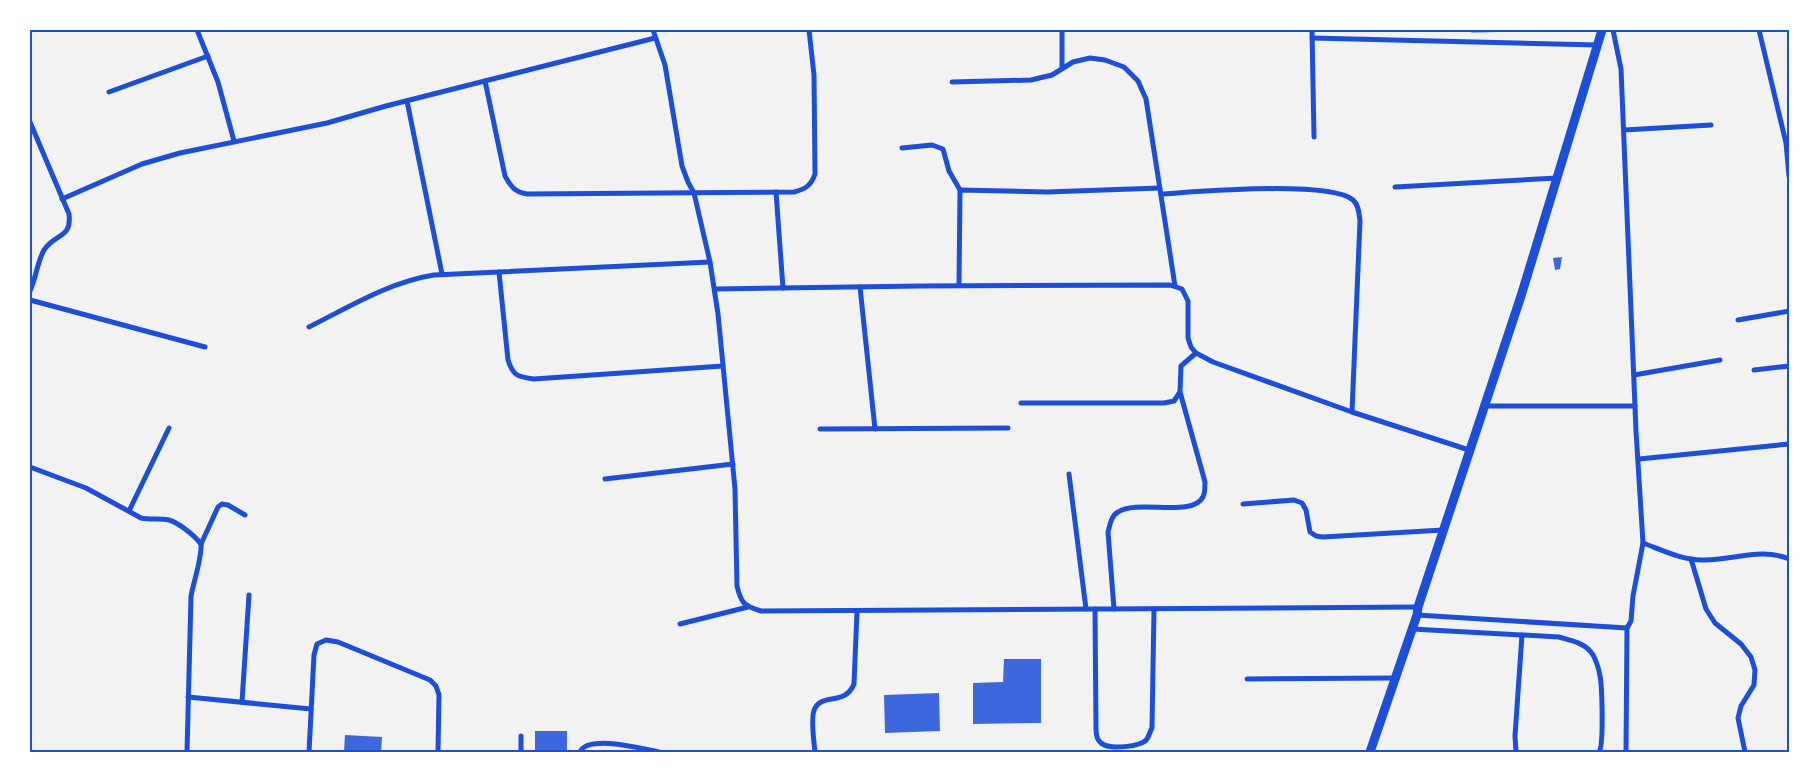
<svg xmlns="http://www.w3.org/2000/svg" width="1819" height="782" font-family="Arial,sans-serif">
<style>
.building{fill:#3d67dc}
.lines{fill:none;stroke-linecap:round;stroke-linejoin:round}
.service{stroke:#1d4ed8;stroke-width:3}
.minor{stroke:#1d4ed8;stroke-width:5}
.secondary{stroke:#1d4ed8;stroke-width:9}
.neatline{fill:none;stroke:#1d4ed8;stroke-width:2}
</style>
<rect width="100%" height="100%" fill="#f2f2f2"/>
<!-- building -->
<g class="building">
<path d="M1562 257 1560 269 1555 270 1553 258Z"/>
<path d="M1004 659H1041V723L973 724V683L1003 682Z"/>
<path d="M939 693 940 731 885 733 884 695Z"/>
<rect x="535" y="731" width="32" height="21"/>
<path d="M345 735 382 737 381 752H344Z"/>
</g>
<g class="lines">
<!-- service -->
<path class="service" d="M1472 31 1524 30"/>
<!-- minor -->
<g class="minor">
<path d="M197 30 218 82 234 141"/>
<path d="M653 30 665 65 682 166 688 182 694 193 710 262 718 314 735 489 737 586C741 603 744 606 761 611L1418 607"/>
<path d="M1062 30V68"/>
<path d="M1312 30 1314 137"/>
<path d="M1613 30 1621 69 1636 431 1643 543"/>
<path d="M1759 30 1786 143 1789 176"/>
<path d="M1312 38 1598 45"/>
<path d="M485 81 505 176C511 187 515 192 527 194L794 192C805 189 811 186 815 174L814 75 809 30"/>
<path d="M952 82 1031 80 1052 75 1073 62 1090 58 1105 60 1124 67 1138 81 1146 99 1175 286"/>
<path d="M109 92 208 56"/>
<path d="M407 101 442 274"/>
<path d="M30 122 69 214C72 239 55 233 44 250 37 263 36 278 30 291"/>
<path d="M1624 130 1711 125"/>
<path d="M902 148 932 145 943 149 949 171 960 190"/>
<path d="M1395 187 1557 178"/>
<path d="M776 192 783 288"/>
<path d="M1161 194C1196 192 1329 180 1353 200 1359 205 1359 214 1360 221L1352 412"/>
<path d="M62 199 142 164 180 153 327 123 386 106 655 38"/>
<path d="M499 272 508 360C513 376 518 377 534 379L723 366"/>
<path d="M959 285 960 190 1047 192 1160 188"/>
<path d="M860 287 875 429"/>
<path d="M715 289 921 286 1170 285 1182 289 1188 301V338L1191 347 1196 353 1213 362 1352 412 1469 450"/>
<path d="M30 300 205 347"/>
<path d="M1738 320 1789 311"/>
<path d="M309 327C349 307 389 282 434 275L710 262"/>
<path d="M1754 370 1789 366"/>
<path d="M1634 375 1720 360"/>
<path d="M1021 403H1164L1174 401 1180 392 1181 366 1196 353"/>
<path d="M1484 406H1635"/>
<path d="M820 429 1008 428"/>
<path d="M1639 459 1789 444"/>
<path d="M30 467 86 488 141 518C150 520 159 518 169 520 179 523 194 535 201 544"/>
<path d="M1069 474 1086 609"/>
<path d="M605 479 733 464"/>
<path d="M1243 504 1294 500 1302 503 1306 510 1310 532 1316 536 1323 537 1443 530"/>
<path d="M129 511 169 428"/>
<path d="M1691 559 1706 609 1715 623 1741 644 1751 657 1755 670 1754 685 1741 706 1738 718 1745 752"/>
<path d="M1095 609 1096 729C1096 734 1097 740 1101 743 1109 750 1141 747 1147 739 1149 736 1150 731 1152 728L1154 609"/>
<path d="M1114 609 1108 532C1110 525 1111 516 1118 512 1138 499 1192 518 1203 497 1205 493 1205 486 1205 482L1180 392"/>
<path d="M1417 615 1627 628 1626 752"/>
<path d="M680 624 748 607"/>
<path d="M1627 628 1631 621 1633 596 1643 543C1662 550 1682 560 1702 560 1731 561 1761 547 1789 559"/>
<path d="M1412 629 1559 637C1569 640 1582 642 1590 651 1595 656 1599 669 1600 676 1602 686 1604 746 1599 752"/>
<path d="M1247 679 1394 678"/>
<path d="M188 697 311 709"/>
<path d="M242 702 249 595"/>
<path d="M521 736V752"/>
<path d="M187 752 191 596C194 580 202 558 201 544L218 507 222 504 228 505 245 515"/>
<path d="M309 752 314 655 317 644 326 640 338 642 430 680 436 686 439 695 438 752"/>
<path d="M580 752C588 734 643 749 659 752"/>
<path d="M815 752C814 742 810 716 815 708 823 693 845 706 854 684L857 611"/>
<path d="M1516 752 1515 736 1522 635"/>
</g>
<!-- secondary -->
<path class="secondary" d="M1370 752 1417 615 1418 607 1521 296 1602 30"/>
</g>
<!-- border -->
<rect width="1819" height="782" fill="none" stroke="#ffffff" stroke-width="62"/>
<rect x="31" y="31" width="1757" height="720" class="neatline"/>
</svg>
